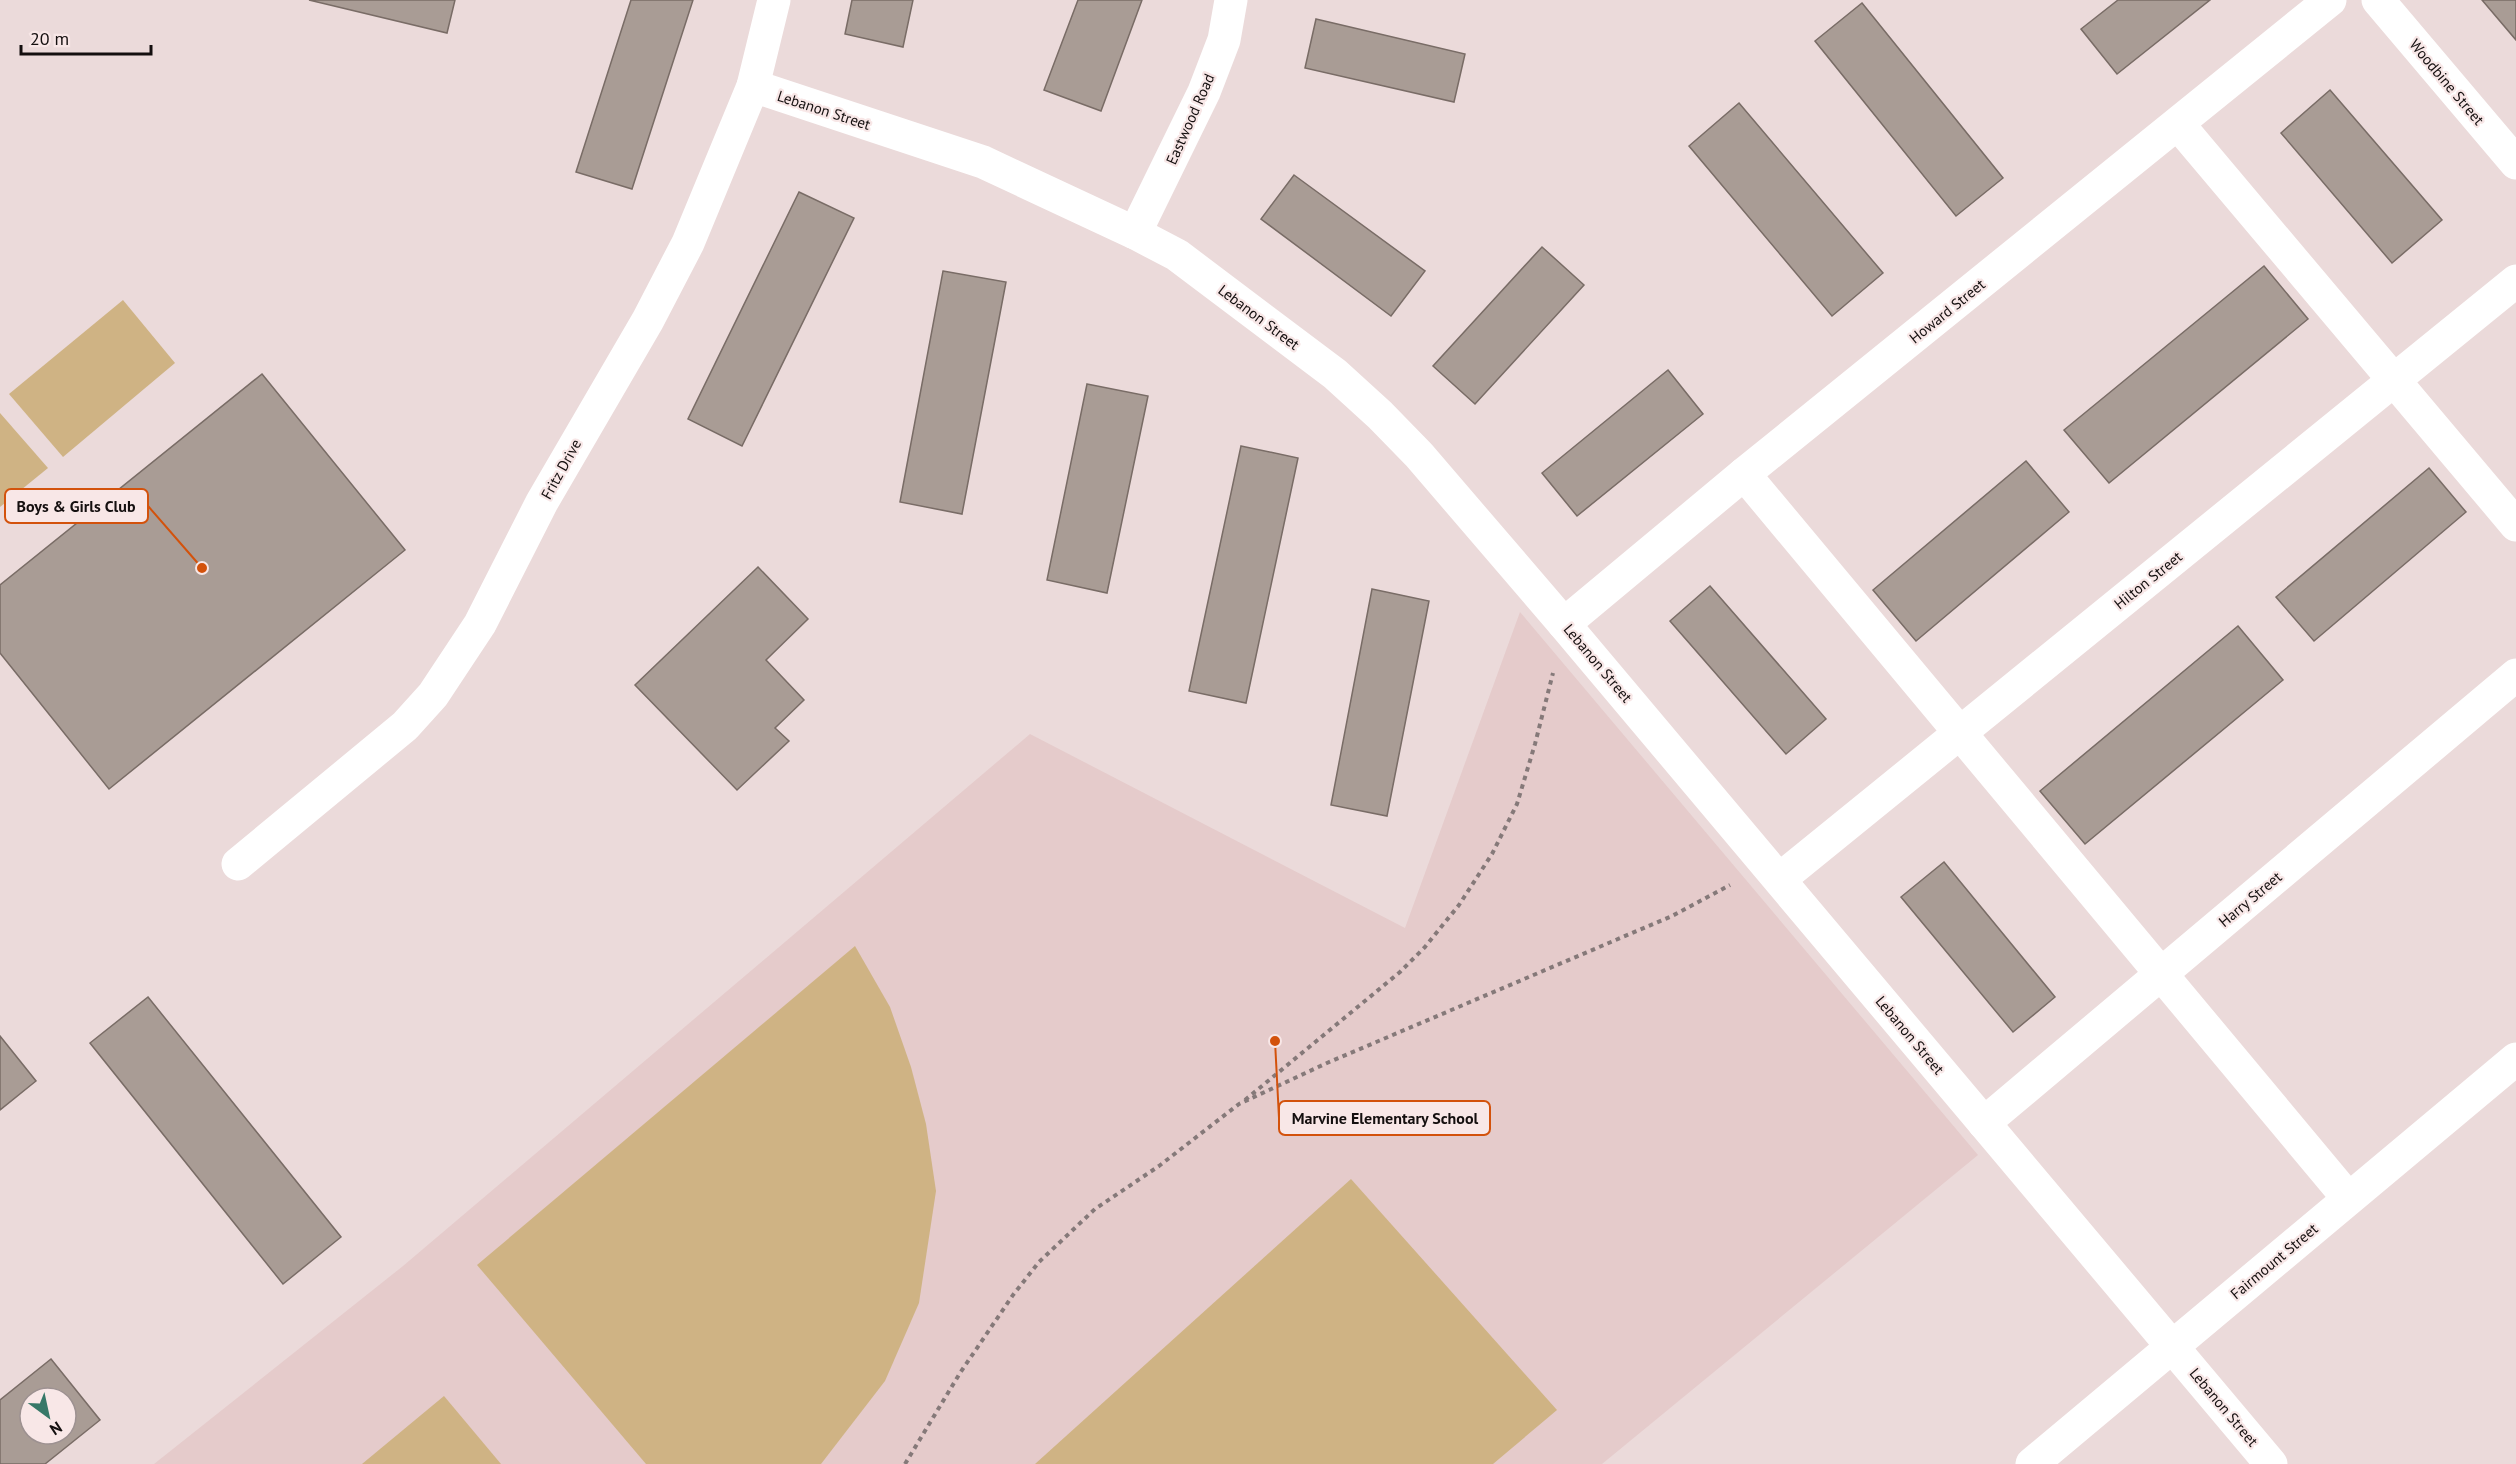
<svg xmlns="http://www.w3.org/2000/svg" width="2516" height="1464" font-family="'PT Sans',sans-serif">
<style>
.built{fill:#e5cbcb}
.green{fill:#cfb384}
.building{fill:#a99c95;stroke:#796c66;stroke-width:1.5;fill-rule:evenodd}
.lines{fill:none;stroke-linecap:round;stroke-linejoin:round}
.path{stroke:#857979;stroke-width:4;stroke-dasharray:4.5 4.5;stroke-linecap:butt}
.minor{stroke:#fff;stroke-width:33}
.labels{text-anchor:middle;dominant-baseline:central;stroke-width:4.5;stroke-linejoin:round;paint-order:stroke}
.street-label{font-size:15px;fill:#140f0f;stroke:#f8e7e7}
.leader{fill:none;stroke:#d3520c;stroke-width:2}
.callout-dot{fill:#d3520c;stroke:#f8e7e7;stroke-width:2}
.callout{fill:#f8e7e7;stroke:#d3520c;stroke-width:2}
.callout-label{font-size:16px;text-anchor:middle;font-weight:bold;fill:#140f0f}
</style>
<rect width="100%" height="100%" fill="#ebdada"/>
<!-- built -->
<path class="built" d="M1520 612 1978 1155 1602 1464H154L403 1266 1030 734 1405 928Z"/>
<!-- green -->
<g class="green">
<path d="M123 300 175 363 63 457 9 394Z"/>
<path d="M0 413 48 468 0 507Z"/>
<path d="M855 946 890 1007 911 1067 926 1124 936 1191 919 1303 885 1381 821 1464H646L477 1265Z"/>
<path d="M1351 1179 1557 1410 1493 1464H1035Z"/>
<path d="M444 1396 501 1464H362Z"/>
</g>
<!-- building -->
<g class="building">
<path d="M309 0H455L447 33Z"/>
<path d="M631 0H693L632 189 576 172Z"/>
<path d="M852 0H913L903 47 845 34Z"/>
<path d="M1078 0H1142L1101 111 1044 90Z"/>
<path d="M2118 0H2210L2117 74 2081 29Z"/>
<path d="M2482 0H2516V40Z"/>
<path d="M1862 3 2003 178 1956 216 1815 41Z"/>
<path d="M1316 19 1465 54 1454 102 1305 68Z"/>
<path d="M2330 90 2442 220 2392 263 2281 133Z"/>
<path d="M1739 103 1883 273 1832 316 1689 146Z"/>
<path d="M1294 175 1425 271 1391 316 1261 219Z"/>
<path d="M799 192 854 218 742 446 688 419Z"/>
<path d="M1542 247 1584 285 1475 404 1433 366Z"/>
<path d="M2264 266 2308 319 2109 483 2064 430Z"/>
<path d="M943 271 1006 282 962 514 900 502Z"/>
<path d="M1668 370 1703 414 1577 516 1542 473Z"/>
<path d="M262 374 405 550 109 789 0 653V585Z"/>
<path d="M1087 384 1148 396 1107 593 1047 580Z"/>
<path d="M1241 446 1298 458 1246 703 1189 691Z"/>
<path d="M2026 461 2069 512 1916 641 1873 590Z"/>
<path d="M2429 468 2466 512 2314 641 2276 597Z"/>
<path d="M758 567 808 619 766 660 804 700 775 728 789 741 737 790 635 685Z"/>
<path d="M1710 586 1826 719 1786 754 1670 621Z"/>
<path d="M1372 589 1429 601 1387 816 1331 805Z"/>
<path d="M2238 626 2283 680 2085 844 2040 791Z"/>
<path d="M1944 862 2055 997 2013 1032 1901 897Z"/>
<path d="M148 997 341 1237 283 1284 90 1043Z"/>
<path d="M0 1036 36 1081 0 1110Z"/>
<path d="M51 1359 100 1420 45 1464H0V1400ZM30 1398H66V1434H30Z"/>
</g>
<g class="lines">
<!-- path -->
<g class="path">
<path d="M1245 1100 1400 972 1425 947 1459 905 1492 854 1517 804 1535 744 1553 673"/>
<path d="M905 1464 960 1373 1013 1295 1039 1262 1095 1209 1159 1166 1239 1104 1327 1063 1672 916 1730 885"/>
</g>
<!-- minor -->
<g class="minor">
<path d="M2378 0 2516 163"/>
<path d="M753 86 983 162 1135 233 1177 255 1335 374 1380 415 1419 455 1564 624 2271 1464"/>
<path d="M2178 124 2516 525"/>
<path d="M1135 233 1204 92 1224 40 1231 0"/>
<path d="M1744 474 2348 1198"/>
<path d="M1564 624 1744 474 2330 0"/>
<path d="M238 864 405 726 433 695 480 624 542 502 648 320 688 243 753 86 774 0"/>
<path d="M1780 879 2516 281"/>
<path d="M1984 1123 2516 675"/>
<path d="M2032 1464 2516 1059"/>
</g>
</g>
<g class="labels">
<!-- street labels -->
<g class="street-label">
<text transform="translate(2447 82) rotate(50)">Woodbine Street</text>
<text transform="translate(824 110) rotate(18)">Lebanon Street</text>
<text transform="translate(1190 119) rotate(-66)">Eastwood Road</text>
<text transform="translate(1947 311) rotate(-39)">Howard Street</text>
<text transform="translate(1259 317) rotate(37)">Lebanon Street</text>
<text transform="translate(561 469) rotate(-61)">Fritz Drive</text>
<text transform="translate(2148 580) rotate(-39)">Hilton Street</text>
<text transform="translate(1598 663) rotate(50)">Lebanon Street</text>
<text transform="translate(2250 899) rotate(-40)">Harry Street</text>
<text transform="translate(1910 1035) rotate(50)">Lebanon Street</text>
<text transform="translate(2274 1261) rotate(-40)">Fairmount Street</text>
<text transform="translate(2224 1407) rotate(50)">Lebanon Street</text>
</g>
</g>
<!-- callouts -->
<path class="leader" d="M202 568L148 506M1275 1041L1279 1118"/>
<g class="callout-dot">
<circle cx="202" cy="568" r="6"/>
<circle cx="1275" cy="1041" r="6"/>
</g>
<g class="callout">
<rect x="5" y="489" width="143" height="34" rx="6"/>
<rect x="1279" y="1101" width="211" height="34" rx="6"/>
</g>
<g class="callout-label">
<text x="76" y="512">Boys &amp; Girls Club</text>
<text x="1385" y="1124">Marvine Elementary School</text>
</g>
<!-- north arrow -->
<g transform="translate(48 1416) rotate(147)"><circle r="28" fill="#f8e7e7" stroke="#9d9191" stroke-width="1.5"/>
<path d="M0-4.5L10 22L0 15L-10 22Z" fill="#377868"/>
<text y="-9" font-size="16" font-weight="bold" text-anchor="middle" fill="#140f0f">N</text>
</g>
<!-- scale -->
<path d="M21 45v9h130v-9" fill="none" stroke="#140f0f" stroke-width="3"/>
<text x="30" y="45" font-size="18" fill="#140f0f" stroke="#f8e7e7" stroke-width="4.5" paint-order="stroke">20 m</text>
</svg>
